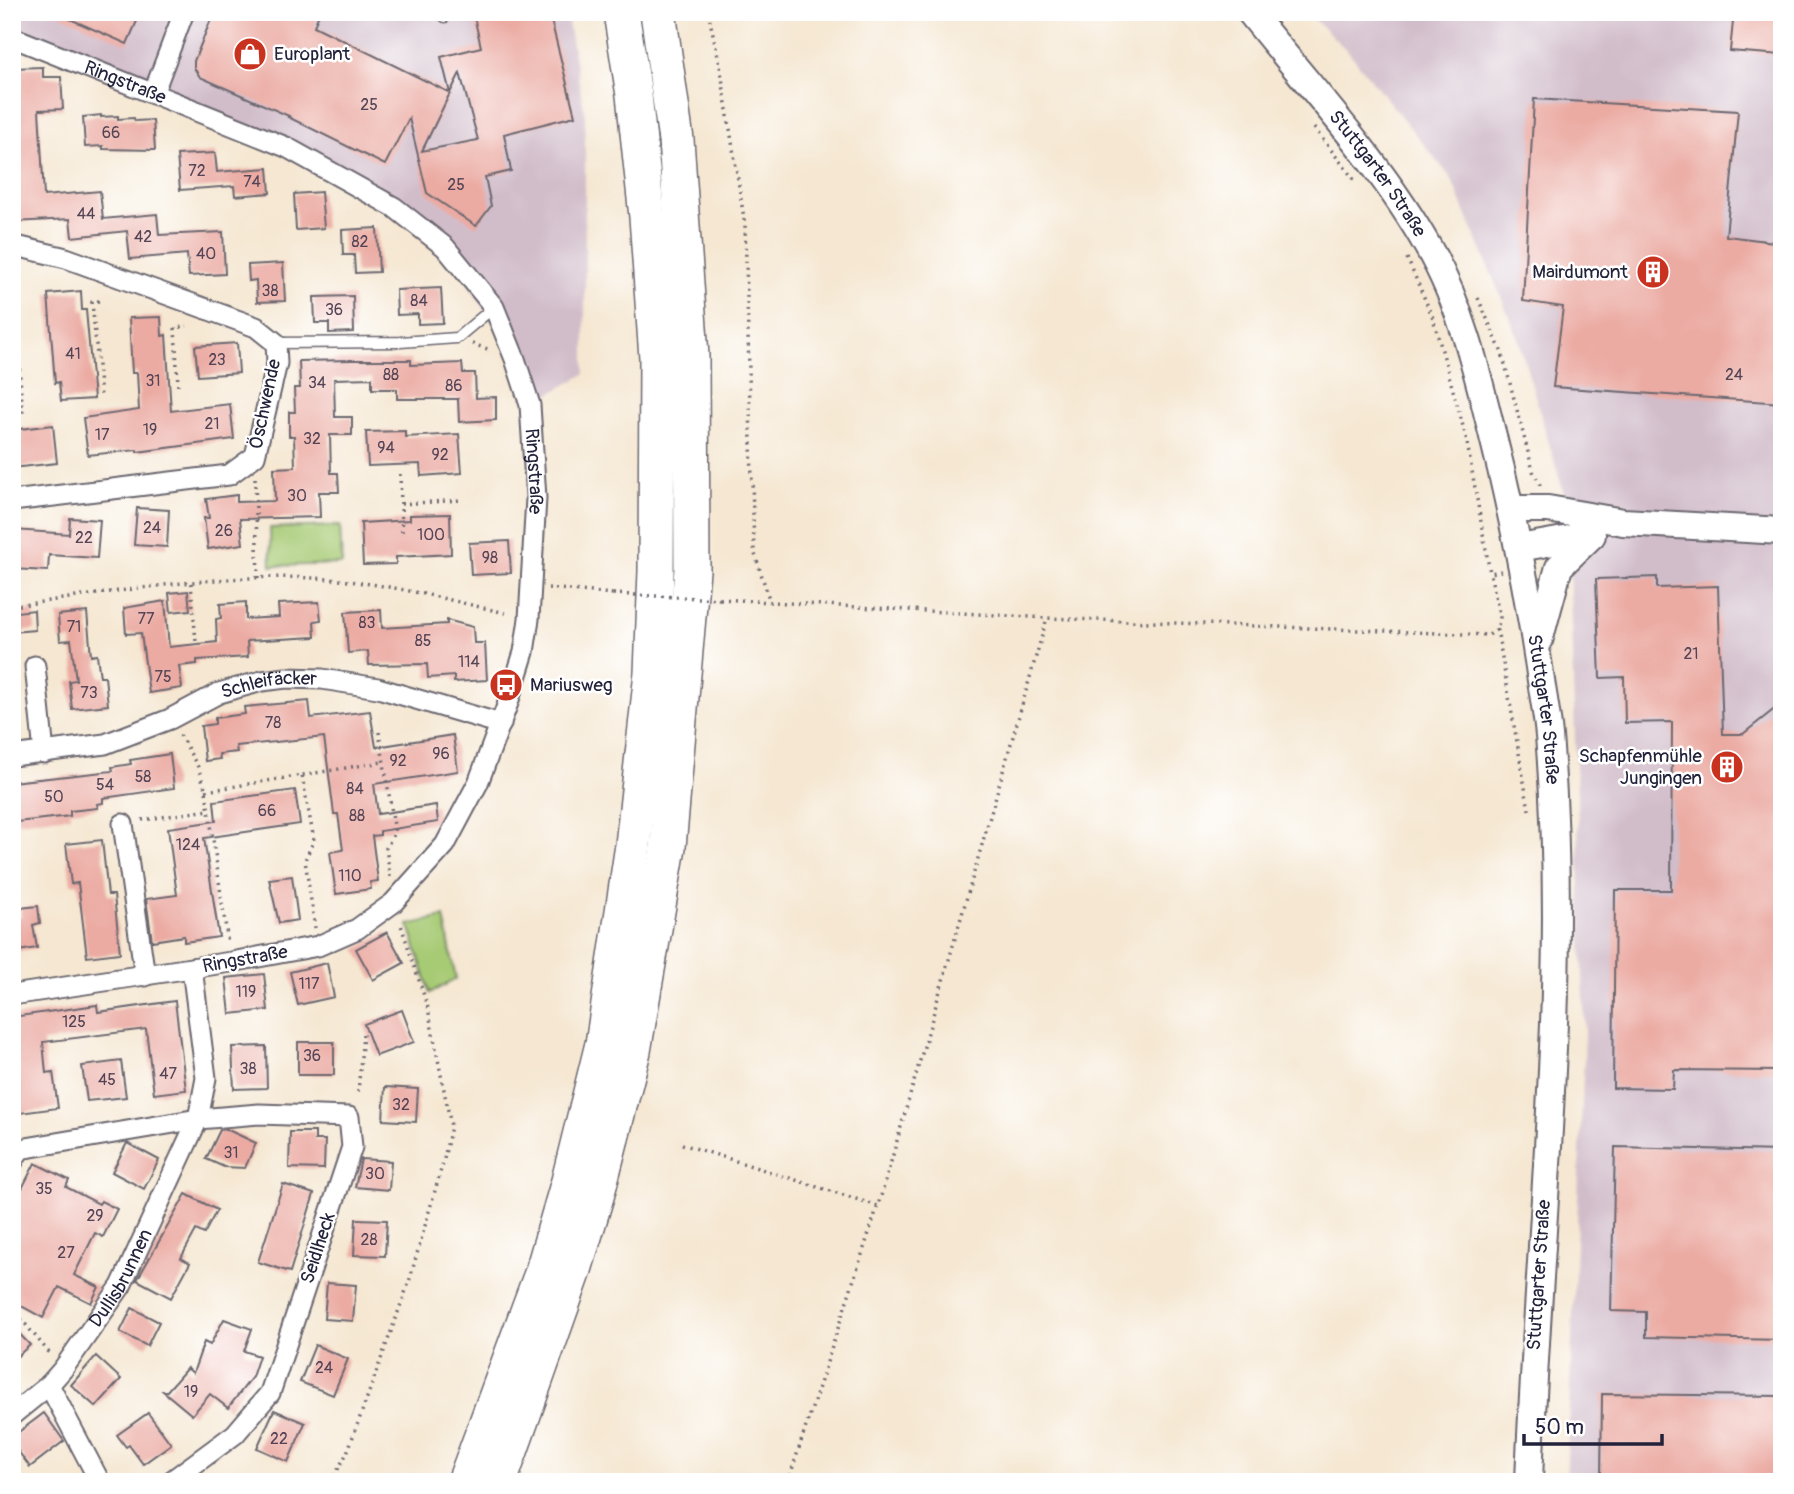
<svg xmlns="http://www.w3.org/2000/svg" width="1794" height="1494" font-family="Pangolin,sans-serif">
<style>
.industrial{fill:#d1bdca}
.green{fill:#a7cb74;stroke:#647658;stroke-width:2}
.building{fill:#ebaba3;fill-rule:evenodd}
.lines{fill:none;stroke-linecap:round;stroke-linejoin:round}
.lane-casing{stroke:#6c6770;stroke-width:13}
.street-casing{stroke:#6c6770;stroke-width:23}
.secondary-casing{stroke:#6c6770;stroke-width:30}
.highway-casing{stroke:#6c6770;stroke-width:38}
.path{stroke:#6c6770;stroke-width:3.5;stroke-dasharray:2 5;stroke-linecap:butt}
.lane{stroke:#fff;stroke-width:10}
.street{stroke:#fff;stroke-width:19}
.secondary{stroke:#fff;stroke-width:26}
.highway{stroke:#fff;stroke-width:35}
.path-bridge{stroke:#6c6770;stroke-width:3.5;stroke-dasharray:2 5;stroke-linecap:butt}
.labels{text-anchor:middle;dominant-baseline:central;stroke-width:5;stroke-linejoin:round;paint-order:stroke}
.number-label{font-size:16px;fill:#544455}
.poi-label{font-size:19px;fill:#22223b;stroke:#fff;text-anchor:start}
.street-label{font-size:19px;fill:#22223b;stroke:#fff}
</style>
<rect width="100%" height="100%" fill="#fff"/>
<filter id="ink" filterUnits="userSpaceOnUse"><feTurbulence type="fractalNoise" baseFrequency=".0143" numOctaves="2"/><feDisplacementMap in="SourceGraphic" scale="14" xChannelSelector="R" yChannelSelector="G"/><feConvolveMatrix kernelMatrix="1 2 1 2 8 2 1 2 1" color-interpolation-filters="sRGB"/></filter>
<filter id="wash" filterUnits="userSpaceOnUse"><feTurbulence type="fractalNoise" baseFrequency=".00686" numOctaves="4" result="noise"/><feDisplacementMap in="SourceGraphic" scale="28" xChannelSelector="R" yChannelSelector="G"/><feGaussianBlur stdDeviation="1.57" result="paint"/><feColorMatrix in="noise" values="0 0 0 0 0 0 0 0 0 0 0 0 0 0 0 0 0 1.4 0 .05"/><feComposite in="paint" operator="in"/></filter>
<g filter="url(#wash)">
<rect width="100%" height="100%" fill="#f5e7d1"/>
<!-- industrial -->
<g class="industrial">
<path d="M12 12H566L585 115V374L530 405 515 359 445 247 286 147 12 33Z"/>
<path d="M1306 12H1782V1482H1566L1585 1032 1567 504 1517 335 1451 178 1348 51Z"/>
</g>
<!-- green -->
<g class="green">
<path d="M340 526 342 564 271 566 270 528Z"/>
<path d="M444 917 456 979 430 993 409 925Z"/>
</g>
<g id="blocks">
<!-- building -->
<g class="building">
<path d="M54 12H141L127 44Z"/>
<path d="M214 12H320L314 26 450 93 441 57 481 47 473 12H549L575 116 504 134 511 171 485 177 491 206 476 226 427 193 409 118 385 165 288 117 289 116 200 77 194 68V61ZM460 73 478 140 422 151 450 93Z"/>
<path d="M1734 12H1782V55L1730 51Z"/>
<path d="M43 67V77H61L63 109 39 110 44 196 100 191 103 219 157 214 159 235 223 232 225 274 189 276 187 254 130 259 127 231 72 237 70 219 13 222 12 68Z"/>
<path d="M1534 99 1738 111 1726 236 1782 243V403L1553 387 1563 307 1523 301Z"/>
<path d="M101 115V117L118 116V119L134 118 135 121 153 120 155 150 103 149V146L85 147 83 117Z"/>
<path d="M215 153 217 172 268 168 270 193 235 196 234 186 180 190 177 155Z"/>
<path d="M321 192 324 228 296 230 294 194Z"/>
<path d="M377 228 379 272 355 273 354 255H343L342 230Z"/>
<path d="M283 263 285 301 257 302 256 280 249 281 248 265Z"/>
<path d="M441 288 443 323 418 324V314L397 315 396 290Z"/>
<path d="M81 291 82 310H86L94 399 61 401 59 382 55 383 48 294Z"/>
<path d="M353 296 354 332 329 333V323H315L314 297Z"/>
<path d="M161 317 162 336 166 335 171 411 230 404 234 439 137 452V450L88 455 83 418 139 410 137 373H132L129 318Z"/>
<path d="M237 343 239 373 198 376 195 346Z"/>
<path d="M353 360H411V365L462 363 463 373H475L476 398 496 397V420L459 422 458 399H397V389H372V378L334 379 335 417H352V435H330L331 473H338L339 492H319L320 517 240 519 243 544 208 549 204 518H209L206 499 237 495V502L275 501 274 468 295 467 294 436H289V412H295L294 388H300L299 361Z"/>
<path d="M53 425 57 463 12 468V430Z"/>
<path d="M405 431V437L459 434 462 473 421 476 420 464 368 466 366 432Z"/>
<path d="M137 508 169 510 167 547 134 545Z"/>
<path d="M450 514 451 554 396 557V564L363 565 361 523 410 520V515Z"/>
<path d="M70 518 100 520 97 558 49 555 48 571 13 569 15 530 69 534Z"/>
<path d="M509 541 511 573 471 575 469 543Z"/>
<path d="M1657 577V588L1718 586 1723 734H1743L1782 703V1071L1674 1070 1673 1089 1613 1088 1615 890H1671L1672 722 1625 723 1624 677 1600 678 1596 579Z"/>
<path d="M188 591 190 610 171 612 169 593Z"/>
<path d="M165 601 169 647 217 642 216 619 221 618 220 604 246 602V619L279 617 278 604 319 602 321 620 314 621 315 637 247 641 248 657 197 660V664L179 666 182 688 149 693 141 633 126 634 124 608Z"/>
<path d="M34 610 35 630 12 632V617H17L16 612Z"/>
<path d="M381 610 382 628 447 624V620L473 627 474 643H485L487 680 454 682V676L428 678 427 664 369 665 368 651 348 653 345 612Z"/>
<path d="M87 612 91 656 97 655 100 677H105L108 705 72 709 69 681 76 680 71 640 60 641 58 615Z"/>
<path d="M309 701 311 718 370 711 376 747 453 735 458 771 374 784 378 814 436 805 438 822 380 831V835L372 836 378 881 370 882 371 889 336 894 330 852 343 850 338 814H334L324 737 236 746 237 752 219 754 220 759 205 761 201 726 215 724V718L245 714 244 707Z"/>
<path d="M170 754 174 788 103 798V803L97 804 98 808 70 811V816L17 822 12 782 113 771 112 767 131 764 130 760Z"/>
<path d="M295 790 300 824 204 838 219 937 184 942V936L152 941 146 899 177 895 168 828 216 821 214 801Z"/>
<path d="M102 840 108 895H114L120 953 87 957 78 883 71 884 66 844Z"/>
<path d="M292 876 298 920 279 923 269 879Z"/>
<path d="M38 906 40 923 33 925 37 948 12 952V918L21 917 20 908Z"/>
<path d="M387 932 404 963 373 980 356 949Z"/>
<path d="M327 963 334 997 298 1005 290 972Z"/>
<path d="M264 974 268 1010 230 1014 226 978Z"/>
<path d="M175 1001 186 1090 154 1094 146 1029 43 1042 46 1073 53 1072 58 1108 20 1113 12 1060V1017L97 1005 98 1012Z"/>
<path d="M402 1010 414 1042 376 1056 364 1024Z"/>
<rect x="298" y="1042" width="36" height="33"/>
<path d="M266 1046 267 1088 234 1089 232 1047Z"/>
<path d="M121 1061 126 1097 87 1101 82 1066Z"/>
<path d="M385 1087 418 1089 416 1122 383 1120Z"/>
<path d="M226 1129 256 1143 245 1168 224 1167 206 1159 220 1130Z"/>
<path d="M290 1132H315V1140H325L324 1169 289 1168Z"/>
<path d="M127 1143 159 1160 144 1189 112 1172Z"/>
<path d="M1615 1147 1782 1151V1340L1646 1337V1312L1611 1311Z"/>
<path d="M361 1159 391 1161 389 1190 355 1187Z"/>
<path d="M35 1163 69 1180 66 1187 99 1204 101 1201 117 1209 103 1237 95 1233 74 1275 99 1287 91 1303 59 1287 43 1318 12 1301V1208Z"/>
<path d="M283 1184 314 1194 290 1272 258 1262Z"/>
<path d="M186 1194 217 1210 204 1234 196 1230 181 1258 190 1263 171 1298 137 1280Z"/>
<path d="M356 1219 387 1220 385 1256 354 1255Z"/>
<path d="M327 1283 356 1285 353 1321 324 1319Z"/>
<path d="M132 1308 159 1322 147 1346 120 1332Z"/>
<path d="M224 1319 252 1329 244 1351 259 1356 252 1377 228 1408 210 1394 192 1415 163 1391H167L187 1368 193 1373 204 1342 210 1345Z"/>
<path d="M12 1326 30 1345 12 1361Z"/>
<path d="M315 1345 348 1359 333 1395 300 1382Z"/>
<path d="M96 1356 121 1379 96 1407 71 1385Z"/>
<path d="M1602 1394 1782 1396V1482H1601Z"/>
<path d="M274 1410 305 1423 288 1462 257 1448Z"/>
<path d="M44 1413 64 1441 30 1467 12 1443V1437Z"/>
<path d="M148 1413 171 1444 143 1464 129 1445 126 1447 117 1435Z"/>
</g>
</g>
</g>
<g filter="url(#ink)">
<use href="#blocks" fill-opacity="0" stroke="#6c6770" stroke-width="2"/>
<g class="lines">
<defs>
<g id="lane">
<path d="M440 12 445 17"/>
<path d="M276 343 400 342 457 338 494 307"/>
</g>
<g id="street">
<path id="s1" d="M12 37 286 147 394 207 445 247 494 307 515 359 530 405 536 498 529 619 524 652 508 703 478 783 445 845 393 903 357 929 318 946 231 962 12 995"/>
<path d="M153 94 184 12"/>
<path d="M12 245 66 258 256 327 276 343 277 363 255 456 229 475 12 501"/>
<path d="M35 666 44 753"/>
<path id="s2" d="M12 756 105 744 170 719 219 693 262 681 286 678 322 679 378 688 501 724"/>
<path d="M123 824 145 976"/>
<path d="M12 1163 20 1149 198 1119 259 1114 349 1117 352 1147 270 1393 235 1434 170 1482"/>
<path d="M49 1385 100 1482"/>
<path id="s3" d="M12 1415 49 1385 63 1369 121 1286 198 1119 206 1078 192 968"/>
</g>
<g id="secondary">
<path id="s4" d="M1250 12C1311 89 1380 162 1428 247 1467 315 1482 394 1501 469 1516 534 1529 600 1539 667 1542 690 1547 713 1549 736 1570 985 1538 1233 1529 1482"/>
<path d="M1510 509H1548L1623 522 1782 531"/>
<path d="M1519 548 1592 535"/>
<path d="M1539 641 1559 567 1591 536"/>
</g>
<g id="highway">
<path d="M465 1482 543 1271 569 1181 603 1044 633 845 652 673 656 571 657 358 647 217 634 95 621 12"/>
<path d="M499 1482 573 1273 597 1193 633 1051 668 847 692 570 691 356 676 140 658 12"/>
</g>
</defs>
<!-- lane casing -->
<use href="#lane" class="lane-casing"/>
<!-- street casing -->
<use href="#street" class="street-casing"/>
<!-- secondary casing -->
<use href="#secondary" class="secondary-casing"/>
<!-- highway casing -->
<use href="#highway" class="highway-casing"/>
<!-- path -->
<g class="path">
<path d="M708 12 720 65 745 225 754 551 770 602"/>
<path d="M1314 128 1356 182"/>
<path d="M1407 258 1433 318 1466 437 1490 573"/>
<path d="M12 278 23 414"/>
<path d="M1478 298 1502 353 1533 471 1542 489"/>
<path d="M99 301 92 302 101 397"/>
<path d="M472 344 491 350"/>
<path d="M178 386 175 328 187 326"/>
<path d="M400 474 402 535"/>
<path d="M255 478 258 578"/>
<path d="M401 504 461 500"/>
<path d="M191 583 196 642"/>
<path d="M548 588 613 594"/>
<path d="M720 599 1047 618 1489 635 1497 629 1500 618 1490 573 1501 571"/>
<path d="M12 606C120 592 239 568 348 581 402 587 457 602 510 614"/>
<path d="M1497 629 1529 810"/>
<path d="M379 732 395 832 386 848 390 877"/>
<path d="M180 735 198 767 206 791 228 943"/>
<path d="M302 776 314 840 305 860 315 928"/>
<path d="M206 791 382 762"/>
<path d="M142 820 209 810"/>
<path d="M358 1092 363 1034"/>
<path d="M682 1144 878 1206"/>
<path d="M12 1308 51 1355"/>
<path d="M331 1482 347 1453 409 1282 444 1159 451 1126 428 1008 400 922"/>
<path d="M788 1482 882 1193 1047 618"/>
</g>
<!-- lane -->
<use href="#lane" class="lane"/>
<!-- street -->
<use href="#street" class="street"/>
<!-- secondary -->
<use href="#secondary" class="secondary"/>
<!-- highway -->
<use href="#highway" class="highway"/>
<!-- path-bridge -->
<path class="path-bridge" d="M613 594 720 599"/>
</g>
</g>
<!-- icons -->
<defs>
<symbol id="shop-disc" viewBox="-11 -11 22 22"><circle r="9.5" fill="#c8321e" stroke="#fff"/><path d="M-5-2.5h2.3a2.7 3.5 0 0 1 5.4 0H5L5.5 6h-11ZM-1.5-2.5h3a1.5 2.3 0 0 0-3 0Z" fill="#fff"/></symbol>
<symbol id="building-disc" viewBox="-11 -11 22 22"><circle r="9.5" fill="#c8321e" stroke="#fff"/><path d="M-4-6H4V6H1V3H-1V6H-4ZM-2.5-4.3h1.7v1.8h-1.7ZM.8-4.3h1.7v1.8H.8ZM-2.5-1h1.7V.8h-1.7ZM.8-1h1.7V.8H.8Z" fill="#fff"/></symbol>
<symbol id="bus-disc" viewBox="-11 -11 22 22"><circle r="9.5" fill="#c8321e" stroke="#fff"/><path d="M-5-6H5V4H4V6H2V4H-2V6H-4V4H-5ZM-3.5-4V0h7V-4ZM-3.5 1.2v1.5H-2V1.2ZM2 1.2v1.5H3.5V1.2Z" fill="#fff"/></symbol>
</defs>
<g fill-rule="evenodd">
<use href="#shop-disc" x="231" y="35" width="38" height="38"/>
<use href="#building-disc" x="1634" y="253" width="38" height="38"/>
<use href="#bus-disc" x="487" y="666" width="38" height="38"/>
<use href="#building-disc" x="1708" y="748" width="38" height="38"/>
</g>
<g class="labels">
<!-- number labels -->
<g class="number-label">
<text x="369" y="105">25</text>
<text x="111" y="133">66</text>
<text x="197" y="171">72</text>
<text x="252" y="182">74</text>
<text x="456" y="185">25</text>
<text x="86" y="214">44</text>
<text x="143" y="237">42</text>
<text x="360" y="242">82</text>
<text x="206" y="254">40</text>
<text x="270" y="291">38</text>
<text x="419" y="301">84</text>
<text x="334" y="310">36</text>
<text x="73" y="354">41</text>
<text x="217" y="360">23</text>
<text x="391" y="375">88</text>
<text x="1734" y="375">24</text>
<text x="153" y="381">31</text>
<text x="317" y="383">34</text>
<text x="454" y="386">86</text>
<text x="212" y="424">21</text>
<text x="150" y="430">19</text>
<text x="102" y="435">17</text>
<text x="312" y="439">32</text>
<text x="386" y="448">94</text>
<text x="440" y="455">92</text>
<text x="297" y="496">30</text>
<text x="152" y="528">24</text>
<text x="224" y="531">26</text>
<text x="431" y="535">100</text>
<text x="84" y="538">22</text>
<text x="490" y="558">98</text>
<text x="146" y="619">77</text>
<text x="367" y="623">83</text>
<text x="74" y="627">71</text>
<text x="423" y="641">85</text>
<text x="1691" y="654">21</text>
<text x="469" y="662">114</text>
<text x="163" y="677">75</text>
<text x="89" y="693">73</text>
<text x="273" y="723">78</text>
<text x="441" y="754">96</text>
<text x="398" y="761">92</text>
<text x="143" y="777">58</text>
<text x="105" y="785">54</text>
<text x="355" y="789">84</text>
<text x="54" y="797">50</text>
<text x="267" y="811">66</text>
<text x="357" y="816">88</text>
<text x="188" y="845">124</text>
<text x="350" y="876">110</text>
<text x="309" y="984">117</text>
<text x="246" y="992">119</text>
<text x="74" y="1022">125</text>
<text x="312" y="1056">36</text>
<text x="248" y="1069">38</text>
<text x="168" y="1074">47</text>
<text x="107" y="1080">45</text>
<text x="401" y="1105">32</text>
<text x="231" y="1153">31</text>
<text x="375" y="1174">30</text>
<text x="44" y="1189">35</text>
<text x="95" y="1216">29</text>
<text x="369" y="1240">28</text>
<text x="66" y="1253">27</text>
<text x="324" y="1368">24</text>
<text x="191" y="1392">19</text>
<text x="279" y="1439">22</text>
</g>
<!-- poi labels -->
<g class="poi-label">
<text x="274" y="54">Europlant</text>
<text x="1628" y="272" text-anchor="end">Mairdumont</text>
<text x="530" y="685">Mariusweg</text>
<text x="1702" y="756" text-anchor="end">Schapfenmühle<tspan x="1702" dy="22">Jungingen</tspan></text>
</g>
<!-- street labels -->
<g class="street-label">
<text stroke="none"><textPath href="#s1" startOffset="122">Ringstraße</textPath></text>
<text stroke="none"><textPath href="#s4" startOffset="206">Stuttgarter Straße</textPath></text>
<text transform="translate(265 404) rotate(-78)">Öschwende</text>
<text stroke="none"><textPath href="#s1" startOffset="732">Ringstraße</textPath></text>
<text stroke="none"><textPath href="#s2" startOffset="270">Schleifäcker</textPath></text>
<text stroke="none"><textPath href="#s4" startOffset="774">Stuttgarter Straße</textPath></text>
<text transform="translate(245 959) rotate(-10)">Ringstraße</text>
<text transform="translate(318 1248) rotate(-72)">Seidlheck</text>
<text transform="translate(1539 1275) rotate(-86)">Stuttgarter Straße</text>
<text stroke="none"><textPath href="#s3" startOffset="177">Dullisbrunnen</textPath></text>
</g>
</g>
<!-- margin -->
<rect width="1794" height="1494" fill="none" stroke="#fff" stroke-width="42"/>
<!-- scale -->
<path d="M1524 1434v10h138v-10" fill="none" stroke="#22223b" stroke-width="3.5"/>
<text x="1535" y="1434" font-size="21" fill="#22223b" stroke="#ffffff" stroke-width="5" paint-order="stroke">50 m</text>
</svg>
